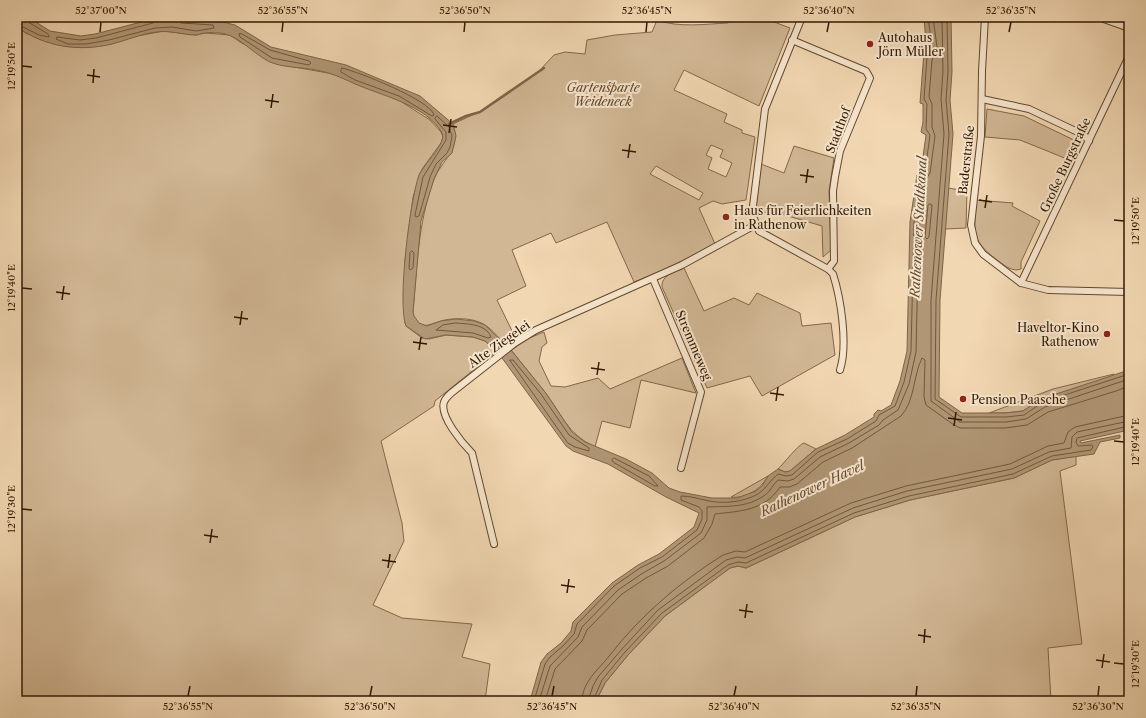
<svg xmlns="http://www.w3.org/2000/svg" width="1146" height="718" font-family="'Libre Caslon Text',serif">
<style>
.green{fill:#d1b794;stroke:#82684a;fill-rule:evenodd}
.water{fill:#b09675;stroke:#7e6446}
.lines{fill:none;stroke-linecap:round;stroke-linejoin:round}
.shore{stroke:#71583a;stroke-width:1}
.stream{stroke:#7e6446;stroke-width:2.5}
.street-casing{stroke:#62482c;stroke-width:8}
.street{stroke:#f6e5cd;stroke-width:6}
.ticks{fill:none;stroke:#321900;stroke-width:1.5}
.poi-dot{fill:#8f2418;stroke:#f6e5cd;stroke-width:1.5}
.labels{text-anchor:middle;dominant-baseline:central;stroke-width:4;stroke-linejoin:round;paint-order:stroke}
.poi-label{font-size:12px;fill:#321900;stroke:#f6e5cd;text-anchor:start}
.park-label{font-size:12px;font-style:italic;fill:#62482c;stroke:#f6e5cd}
.street-label{font-size:12px;fill:#321900;stroke:#f6e5cd}
.water-label{font-size:13px;font-style:italic;fill:#644b2f;stroke:#f6e5cd}
.neatline{fill:none;stroke:#321900;stroke-width:1.5}
.ticks-label{font-size:10px;text-anchor:middle;fill:#321900}
</style>
<rect width="100%" height="100%" fill="#f1d7b2"/>
<filter id="stains"><feTurbulence type="fractalNoise" baseFrequency=".005" numOctaves="4"/><feColorMatrix values="0 0 0 0 .2 0 0 0 0 .09 0 0 0 0 .02 0 0 0 .5 -.17"/></filter>
<radialGradient id="worn" r=".72"><stop offset=".6" stop-color="#630" stop-opacity="0"/><stop offset="1" stop-color="#630" stop-opacity=".3"/></radialGradient>
<!-- green -->
<g class="green">
<path d="M731 17H761L790 28 759 106 684 70 674 90 727 114 724 122 742 130V133L755 137 746 200 722 204 713 201 699 208 715 244 666 269 634 282 607 222 556 243 551 233 512 250 526 286 497 300 515 337 505 345C498 337 490 326 479 322 469 318 455 318 445 320 433 322 415 335 413 312 417 267 418 224 433 182 441 159 462 151 453 124L479 112 539 71 554 55 565 52 585 54 587 40 615 35 652 32 657 20C679 28 705 24 728 23ZM711 145 723 150 720 157 732 163 726 177 708 169 712 158 706 155ZM656 166 703 193 699 200 650 174Z"/>
<path d="M17 27 27 34 110 44 137 36 164 31 196 35 205 33 230 35 240 42 283 65 339 75 354 83 397 99 430 120 441 132 443 137 441 143 422 169 413 197 405 260V323L406 326 422 338 429 339 446 335 473 337 485 341 497 351 435 401 434 406 381 441 402 523 404 541 373 605 402 618 472 624 462 657 490 664 485 701H17Z"/>
<path d="M987 109 1024 116 1076 141 1067 159 1020 140 985 137Z"/>
<path d="M794 146 834 158 829 191 831 250 823 257 822 226 771 211 755 215 761 164 784 173Z"/>
<path d="M948 188 967 191 966 228 945 229Z"/>
<path d="M976 200 1013 203 1012 206 1040 221 1021 262V269C1013 272 1007 267 1001 263 971 241 974 235 976 200Z"/>
<path d="M684 268 704 311 734 298 749 305 757 293 800 313 802 326 831 323 835 355 762 396 750 376 707 388 662 287C661 275 675 272 684 268Z"/>
<path d="M544 332 547 343 542 347 539 361 551 386 565 387 598 378 610 389 682 358 696 393 641 380 630 428 602 421 595 447C566 433 562 414 544 391 533 377 522 364 511 350L527 339Z"/>
<path d="M1114 374 1112 377 1041 399 1023 411 1005 413H989L1053 389Z"/>
<path d="M804 443 816 449 790 471 785 472 778 469C784 463 799 444 804 443Z"/>
<path d="M1076 456V465L1060 471 1082 644 1048 648 1051 701H596L605 683 628 655 665 616 730 568 738 566 746 568 855 517 910 500 1014 478 1052 460Z"/>
<path d="M768 476C761 489 746 499 731 497Z"/>
</g>
<!-- water -->
<path class="water" d="M17 17H28L50 31 81 36 95 34 157 18 223 22 235 25 271 47 346 65 420 96 453 124 456 136 452 153 442 162 434 179 421 221 413 312 414 316 419 323 427 326 441 321 456 319 474 321 485 325 511 350 545 392 572 432 585 442 626 459 652 473 669 488 680 492 712 498H737L756 491 762 486 768 476 778 469 785 472 790 471 816 449 845 435 874 417V414L878 410 881 411 891 405 900 381 907 351 910 222 917 175 921 171 926 135 921 132 923 122V104L920 103 924 52H927L928 46 926 44 924 17H951L952 72 950 100 953 134 940 300 939 397 962 413H1005L1023 411 1041 399 1129 370V430L1080 441 1081 443 1120 435V438L1100 442 1094 454 1052 460 1014 478 910 500 855 517 746 568 738 566 730 568 665 616 628 655 605 683 596 701H530L541 662 547 654 561 643 571 631 573 622 612 583 638 565 659 554 694 527 699 513 666 497 608 464 573 451 566 446 497 351 485 341 473 337 446 335 425 339 406 326C397 303 410 200 419 175 424 164 447 143 442 133 427 105 379 95 353 83 340 77 331 73 316 70 302 67 284 68 270 62 253 54 238 34 219 33 215 33 210 32 205 33 202 33 199 35 196 35 183 35 171 30 156 32 141 34 127 40 112 44 79 52 45 47 17 27Z"/>
<g class="lines">
<!-- shore -->
<g class="shore">
<path d="M157 17 153 23 96 38 80 40 57 37 56 39 68 44H86L109 40 155 28 172 27 196 31 214 28 213 25 181 23 177 17"/>
<path d="M942 17 943 71 941 99 944 134 931 300V401L960 422H1006L1026 419 1045 407 1129 379"/>
<path d="M947 17 948 71 946 100 949 134 936 300 935 399 961 417H1006L1024 415 1043 402 1129 374"/>
<path d="M17 24 39 35 49 37 48 34 28 22 26 17"/>
<path d="M242 34 270 50 309 61 311 63 309 65 272 58 240 37 239 34Z"/>
<path d="M342 68C359 72 430 100 434 115L432 116 399 96 355 80 341 72Z"/>
<path d="M437 116 449 127 452 136 450 147 447 153 436 164 430 177 419 216 416 217 415 215 423 177 446 140V132L435 119Z"/>
<path d="M930 204 932 205 929 237 927 239 925 237 928 205Z"/>
<path d="M412 251 414 253 413 268 410 270 409 268 410 253Z"/>
<path d="M456 323C468 324 486 324 491 337L488 338 473 333 436 330 443 325Z"/>
<path d="M510 360H513L541 394 569 435 589 448V451L575 447 568 443Z"/>
<path d="M614 458 649 476 658 486H655L613 462 612 460Z"/>
<path d="M534 701 545 664 550 657 563 646 574 634 577 624 614 586 640 568 662 557 697 530 702 519V511L699 507 681 500V496C690 496 700 499 709 501 724 504 744 502 758 494 766 489 770 480 778 474L786 476 792 475 818 452 847 439 876 421 879 415 895 406 904 382 911 351 914 223 921 178 925 172 930 135 926 129 927 104 924 99 927 57 932 47 928 17"/>
<path d="M539 701 550 666 578 637 582 627 618 590 643 573 664 561 701 533 707 520V507C728 506 747 508 765 495 771 491 773 484 778 480L788 481 794 479 820 457 849 443 879 425 883 420 898 410 909 384 916 352 919 223 925 181 930 173 935 136 932 127V104L929 97 932 60 937 47 933 17"/>
<path d="M545 701 555 669 582 641 587 630 622 594 646 578 668 566 704 538 712 524 715 514C740 511 764 511 780 487H789L797 484 823 462 852 448 901 416C915 401 913 376 922 358L925 360 924 397 926 405 954 425 960 428H1005L1027 425 1048 412 1116 391 1129 386"/>
<path d="M582 701C582 682 599 669 610 655 641 615 680 582 723 555L736 551 745 552 851 503 906 486 1010 464 1048 446 1064 443 1068 432 1075 427 1129 415"/>
<path d="M588 701 593 686 598 677 622 649 658 610 726 560 737 557 745 558 853 508 907 491 1012 469 1049 452 1071 448 1072 437 1077 432 1129 421"/>
<path d="M593 701 602 680 625 652 662 613 728 565 738 562 746 563 854 513 909 496 1013 474 1052 456 1091 450 1093 447 1092 445 1078 446 1076 442 1077 438 1129 426"/>
</g>
<!-- stream -->
<path class="stream" d="M449 124 466 116 480 112 544 68"/>
<defs>
<g id="street">
<path d="M802 17 765 109 752 214 759 231 828 269 833 274C841 299 848 345 840 370"/>
<path d="M985 17 982 71 981 136 971 225 975 243 983 254 1021 283 1048 290 1129 292"/>
<path d="M1098 17 1129 28"/>
<path d="M792 40 866 71 870 78 840 151 835 177 833 191 834 261 828 269"/>
<path d="M982 99 1029 109 1084 135 1089 141"/>
<path d="M653 279 701 392 681 468"/>
<path d="M1021 283 1129 56"/>
<path d="M494 544 472 453C463 444 439 416 444 402 446 397 451 393 455 390L515 343 536 330 682 265 755 225"/>
</g>
</defs>
<!-- street casing -->
<use href="#street" class="street-casing"/>
<!-- street -->
<use href="#street" class="street"/>
</g>
<!-- ticks -->
<path class="ticks" d="M100 32 101 22M282 32 283 22M464 32 465 22M646 32 647 22M827 32 829 22M1009 32 1011 22M22 66 32 67M87 75 100 77M93 83 94 69M265 100 279 102M271 108 273 94M443 125 457 127M449 133 451 119M622 150 636 152M628 158 630 144M800 175 814 177M806 183 808 169M979 200 992 202M985 208 987 195M1114 220 1124 221M22 288 32 289M56 292 70 294M62 300 64 286M234 317 248 319M240 325 242 311M413 342 427 344M419 350 421 337M591 368 605 370M597 375 599 362M770 393 784 395M776 401 778 387M948 418 962 420M954 426 956 412M1114 441 1124 442M22 509 32 510M204 535 218 537M210 543 212 529M382 560 396 562M388 568 390 554M561 585 575 587M567 593 569 579M739 610 753 612M745 618 747 604M918 635 931 637M924 643 925 629M1096 660 1110 662M1114 663 1124 664M1102 668 1104 654M188 696 190 686M370 696 372 686M552 696 554 686M734 696 736 686M916 696 917 686M1098 696 1099 686"/>
<!-- markers -->
<g class="poi-dot">
<circle cx="870" cy="44" r="4"/>
<circle cx="726" cy="217" r="4"/>
<circle cx="1107" cy="334" r="4"/>
<circle cx="963" cy="399" r="4"/>
</g>
<g class="labels">
<!-- poi labels -->
<g class="poi-label">
<text x="878" y="37">Autohaus<tspan x="878" dy="14">Jörn Müller</tspan></text>
<text x="734" y="210">Haus für Feierlichkeiten<tspan x="734" dy="14">in Rathenow</tspan></text>
<text x="1099" y="327" text-anchor="end">Haveltor-Kino<tspan x="1099" dy="14">Rathenow</tspan></text>
<text x="971" y="399">Pension Paasche</text>
</g>
<!-- park labels -->
<g class="park-label">
<text x="603" y="87">Gartensparte<tspan x="603" dy="14">Weideneck</tspan></text>
</g>
<!-- street labels -->
<g class="street-label">
<text transform="translate(838 130) rotate(-69)">Stadthof</text>
<text transform="translate(966 160) rotate(-84)">Baderstraße</text>
<text transform="translate(1065 165) rotate(-65)">Große Burgstraße</text>
<text transform="translate(499 344) rotate(-35)">Alte Ziegelei</text>
<text transform="translate(694 345) rotate(67)">Stremmeweg</text>
</g>
<!-- water labels -->
<g class="water-label">
<text transform="translate(918 227) rotate(-87)">Rathenower Stadtkanal</text>
<text transform="translate(812 488) rotate(-25)">Rathenower Havel</text>
</g>
</g>
<!-- margin -->
<rect width="1146" height="718" fill="none" stroke="#f1d7b2" stroke-width="44"/>
<rect x="22" y="22" width="1102" height="674" class="neatline"/>
<g class="ticks-label">
<text x="101" y="14">52°37'00"N</text>
<text x="283" y="14">52°36'55"N</text>
<text x="465" y="14">52°36'50"N</text>
<text x="647" y="14">52°36'45"N</text>
<text x="829" y="14">52°36'40"N</text>
<text x="1011" y="14">52°36'35"N</text>
<text transform="translate(11 66) rotate(-90)" y="4">12°19'50"E</text>
<text transform="translate(1135 221) rotate(-90)" y="4">12°19'50"E</text>
<text transform="translate(11 288) rotate(-90)" y="4">12°19'40"E</text>
<text transform="translate(1135 442) rotate(-90)" y="4">12°19'40"E</text>
<text transform="translate(11 509) rotate(-90)" y="4">12°19'30"E</text>
<text transform="translate(1135 664) rotate(-90)" y="4">12°19'30"E</text>
<text x="188" y="710">52°36'55"N</text>
<text x="370" y="710">52°36'50"N</text>
<text x="552" y="710">52°36'45"N</text>
<text x="734" y="710">52°36'40"N</text>
<text x="916" y="710">52°36'35"N</text>
<text x="1098" y="710">52°36'30"N</text>
</g>
<rect width="100%" height="100%" filter="url(#stains)"/>
<rect width="100%" height="100%" fill="url(#worn)"/>
</svg>
